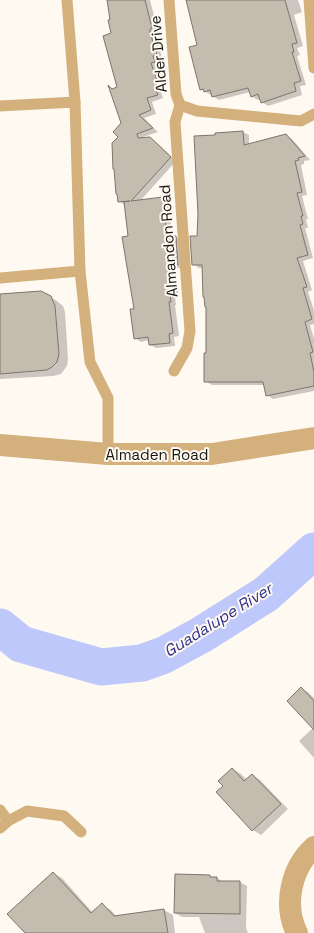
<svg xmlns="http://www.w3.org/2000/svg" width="314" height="933" font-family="'Space Grotesk',sans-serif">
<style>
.shadow{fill:#0003}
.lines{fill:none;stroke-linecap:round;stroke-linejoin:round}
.river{stroke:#bfc8fa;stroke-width:37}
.building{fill:#c4bcaf;stroke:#7d756a}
.service{stroke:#d4b07d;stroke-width:11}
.minor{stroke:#d4b07d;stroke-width:22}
.tertiary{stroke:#d4b07d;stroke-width:22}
.labels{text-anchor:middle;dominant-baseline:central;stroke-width:4;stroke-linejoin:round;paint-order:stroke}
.street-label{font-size:15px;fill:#181511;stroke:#fef9f1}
.water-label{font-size:16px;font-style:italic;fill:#31318d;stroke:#fef9f1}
</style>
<rect width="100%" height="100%" fill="#fef9f1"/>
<!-- shadow -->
<g class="shadow">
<path d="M108 0H151H150L158 31 156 32V36L162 58 159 59 160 65 156 66 164 89 160 90 163 98 152 102 156 114 144 118 158 132 143 137V139L150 138 156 142 176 161 140 201 163 198 169 202 172 237H176L182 240 184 268H175L179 297H175L176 305H175L179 336 174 337 175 346 156 348 150 345 149 340 141 342 135 338V310L129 237 125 205 119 201 122 123 110 87 114 90 118 88Z"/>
<path d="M189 0H298L302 12 294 15 303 46 297 48 300 55 297 56 306 85 300 86 302 95 268 106 262 102 261 99 258 100 251 96 250 92 219 100 201 89 198 45Z"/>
<path d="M243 132 249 135V145L286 135 292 139 310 160 304 161V164L301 165 307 195 302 196 308 219H306L308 228H305L313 258 303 261 312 290 308 292 314 310V324L310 325 314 339V391L273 399 267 395 265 385H212L205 381 207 354V307L203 268H199L193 264 198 237Z"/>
<path d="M0 295H47L57 301 63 306 65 312 68 360 67 366 61 374 53 376 0 379Z"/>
<path d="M302 689 308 692 314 698V758L299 741 313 728Z"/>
<path d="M233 769 241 774 247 780 252 775 260 780 288 809 261 835 253 830 224 786Z"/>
<path d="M53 873 62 878 93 913 102 905 111 910 117 917 164 910 173 915 175 933H26Z"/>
<path d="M209 876 213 878H217L223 882H240L247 886 246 928 248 933H205L199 917H182L175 913Z"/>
</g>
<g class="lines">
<!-- river -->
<path class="river" d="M0 627 21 644 101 667 142 663 164 655 201 635 266 594 314 551"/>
</g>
<!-- building -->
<g class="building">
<path d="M107 0H145L152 28 150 29V32L157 55 153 56 155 62 151 63 159 86 155 87 158 95 147 98 151 110 139 115 153 128 137 134 138 138 150 137 171 157 131 201 163 197 167 236H176L178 265H169L173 294H170L171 302H169L173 333 169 334 170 343 149 345 148 337 134 339 130 309H134L122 237 128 236 124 202 130 201 118 202 117 194H116L114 169H113L112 143 118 137 113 132 121 123 108 85 112 89 117 87 103 36 111 33 108 20H110Z"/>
<path d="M186 0H285L297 43 292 44 294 52H292L301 81 294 83 296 91 261 103 258 94 251 97 248 88 212 97 210 90 204 92 203 89 200 90 189 47 197 45Z"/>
<path d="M243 131 244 145 286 134 305 156 298 158 299 160 295 161 302 192 297 193 303 216H301L303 224 300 225 308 255 297 258 307 287 303 288 312 319 305 322 313 352 310 353 314 372V386L266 396 263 382H204V353H206V307H205L204 297H203L202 265H192L190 236H197L198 214 194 136 215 135V133Z"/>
<path d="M41 291 51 296 55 306 59 354 57 362 52 367 47 370 0 374V294Z"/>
<path d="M301 687 314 701V730L287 701Z"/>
<path d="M232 768 244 781 252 774 281 804 252 831 216 792 223 786 218 781Z"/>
<path d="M53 872 91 913 102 903 114 916 164 909 168 933H25L7 914Z"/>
<path d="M175 874 210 875V877H217V881H240V914L174 913Z"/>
</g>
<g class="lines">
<!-- service -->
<g class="service">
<path d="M67 0 75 102"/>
<path d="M169 0 176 94 180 105"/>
<path d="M309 0 314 68"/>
<path d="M180 105 197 111 301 121 314 114"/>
<path d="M0 106 75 102 80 271 90 362 108 398V454"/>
<path d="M0 278 80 271"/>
<path d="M174 371 187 348 190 331 175 122 180 105"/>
<path d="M0 810 8 821"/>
<path d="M0 828 8 821 27 811 64 816 81 832"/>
</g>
<!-- minor -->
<path class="minor" d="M297 933C283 905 291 868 314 847"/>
<!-- tertiary -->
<path class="tertiary" d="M0 445 108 454H212L314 438"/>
</g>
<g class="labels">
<!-- street labels -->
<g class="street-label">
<text transform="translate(158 54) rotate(-95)">Alder Drive</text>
<text transform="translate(168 241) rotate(-94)">Almandon Road</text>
<text x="157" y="454">Almaden Road</text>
</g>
<!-- water labels -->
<g class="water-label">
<text transform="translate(218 620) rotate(-32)">Guadalupe River</text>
</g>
</g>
</svg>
